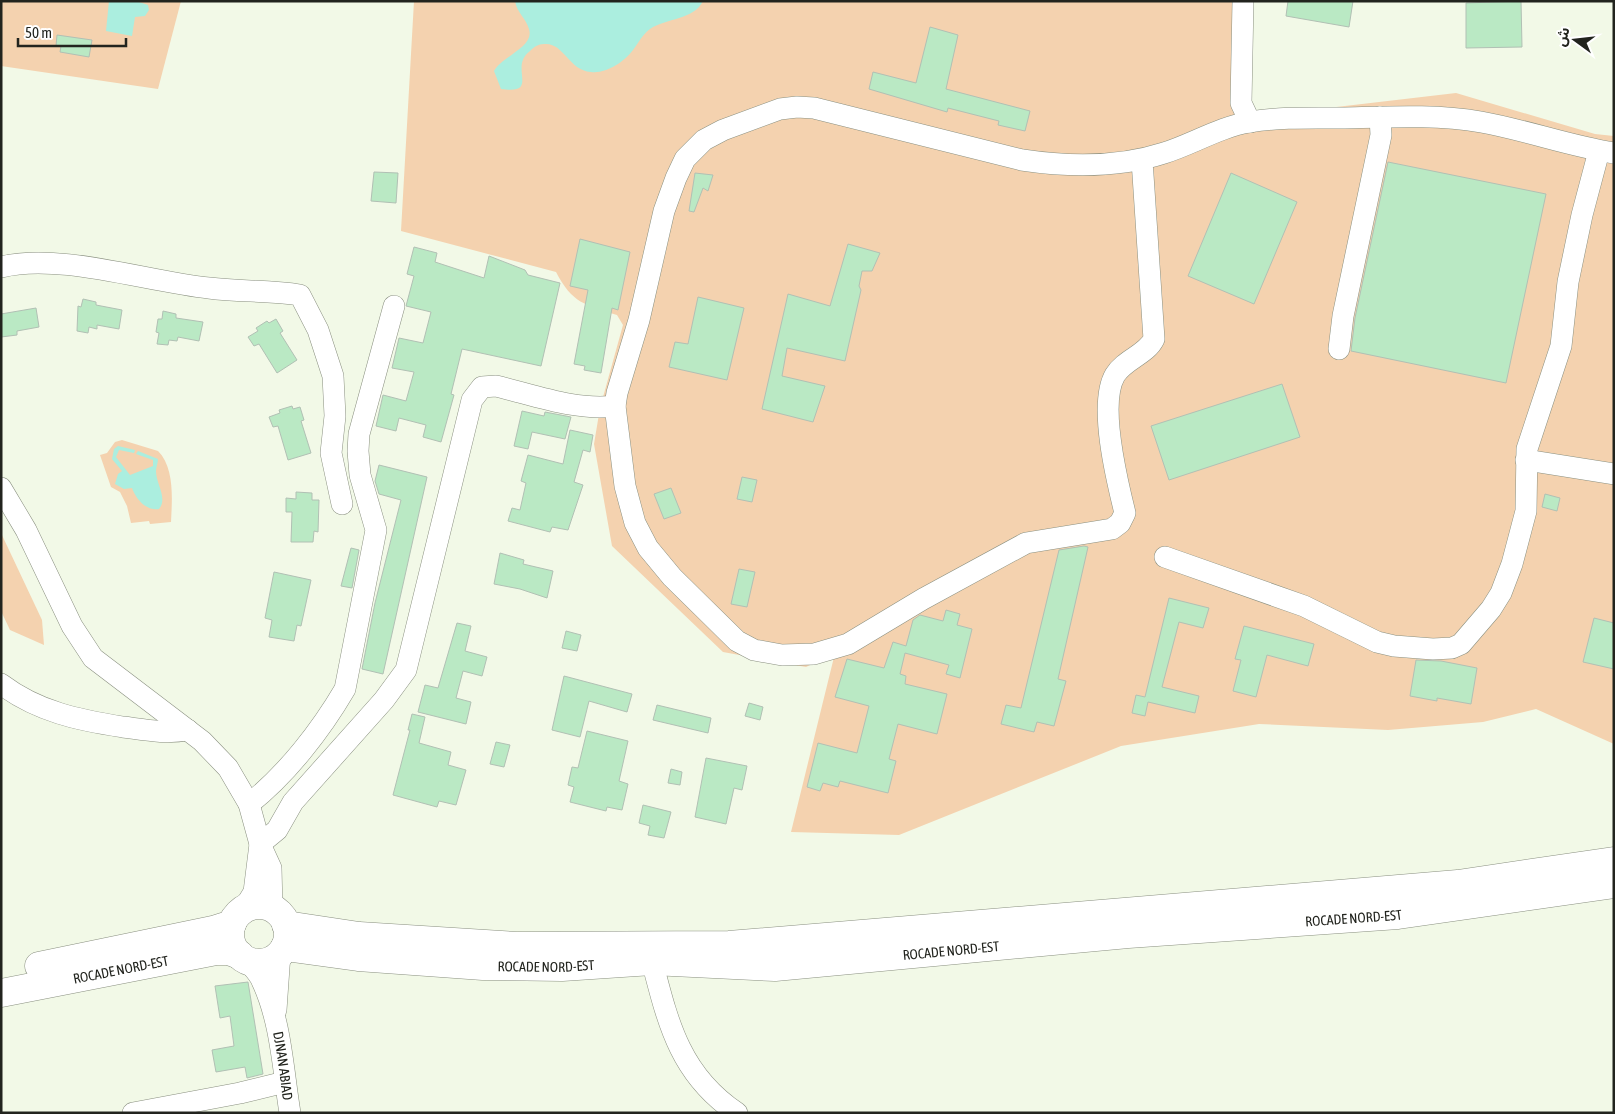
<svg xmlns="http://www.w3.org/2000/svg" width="1615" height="1114" font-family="'Asap Condensed','Noto Sans Arabic',sans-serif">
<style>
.green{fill:#f4d2af}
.water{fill:#abeedf}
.building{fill:#bae9c4;stroke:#b1c0b4}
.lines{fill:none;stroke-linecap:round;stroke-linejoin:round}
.minor-casing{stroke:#8a9080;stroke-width:22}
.highway-casing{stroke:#8a9080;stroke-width:29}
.minor{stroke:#fff;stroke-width:21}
.highway{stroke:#fff;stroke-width:28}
.labels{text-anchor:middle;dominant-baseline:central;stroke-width:4;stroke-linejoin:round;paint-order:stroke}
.street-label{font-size:14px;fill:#22241e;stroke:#fff}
</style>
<rect width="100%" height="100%" fill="#f2f9e7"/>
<!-- green -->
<g class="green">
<path d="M1 1H181L158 89 1 66Z"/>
<path d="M414 1H1234L1242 118 1456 93 1595 134 1614 136V744L1536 709 1483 722 1388 730 1259 724 1121 746 899 835 791 832 835 653 806 667 723 652 612 546 594 444 600 408 623 325 617 315C585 305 572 303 556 272L401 231Z"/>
<path d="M122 440 158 451C175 468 172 500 171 522L150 524 149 521 131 523 127 506 120 492 111 487 100 455 107 453 115 442Z"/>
<path d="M1 533 42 620 44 645 10 630 1 611Z"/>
</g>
<!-- water -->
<g class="water">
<path d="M109 1H136L148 5 149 10 145 16 135 17 132 36 106 31Z"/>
<path d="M515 1H703C694 20 666 18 650 29 642 35 639 42 633 50 624 62 606 74 591 72 568 70 564 42 544 44 538 44 534 47 530 51 508 67 541 95 501 89L494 71C502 56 535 47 529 29 526 18 517 13 515 1Z"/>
<path d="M118 446 135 450 134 453 119 450 116 457 130 475 153 466V460L136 454 138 451 158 459C158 463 156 467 156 471 156 484 168 498 159 509 146 511 136 499 132 488L124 489 115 484 118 474 122 471 112 459 114 449Z"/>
</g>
<!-- building -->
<g class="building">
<path d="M1288 1H1353L1349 27 1286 16Z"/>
<path d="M1521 1 1522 47 1466 48V3Z"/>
<path d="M930 27 958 35 946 89 1030 111 1025 131 998 125 999 121 948 108 947 112 869 89 873 72 916 83Z"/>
<path d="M57 35 92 40 89 57 60 52 61 46H56Z"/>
<path d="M1388 162 1546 194 1506 383 1351 351 1355 318Z"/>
<path d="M374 172 398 173 396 203 371 201Z"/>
<path d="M695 173 713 175 708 191 703 188 694 212 689 211Z"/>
<path d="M1231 173 1297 202 1254 304 1188 276Z"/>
<path d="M580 239 630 252 618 310 612 308 601 373 584 370 585 366 574 364 588 290 570 286Z"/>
<path d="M848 244 880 253 872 271H862L859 286 861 290 845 361 787 348 782 376 825 386 813 422 762 409 788 294 830 306Z"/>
<path d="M414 247 437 253 435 262 484 278 489 256 525 270 528 275 560 283 541 366 462 349 451 394 454 395 441 442 423 437 426 425 399 418 396 431 376 426 383 395 406 401 414 372 392 368 399 338 423 343 431 312 406 306 414 276 407 274Z"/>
<path d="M698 297 744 308 727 380 669 367 675 342 688 344Z"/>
<path d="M83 299 96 302V305L122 310 119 329 97 325V329L89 327 88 333 77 331 78 306 81 307Z"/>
<path d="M36 308 39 327 17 331V335L1 337V314Z"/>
<path d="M163 311 176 314V318L203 322 199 341 178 337 177 341 169 340 168 345 157 344 159 333 156 332 158 319H162Z"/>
<path d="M276 319 283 331 280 333 297 360 277 373 259 344 254 346 248 337 258 331 256 328 267 321 269 323Z"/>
<path d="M1282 384 1300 437 1169 480 1151 426Z"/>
<path d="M292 406 293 409 300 407 304 420 301 421 311 453 288 460 278 426 273 427 269 417 280 413 279 410Z"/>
<path d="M522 411 544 416 545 412 571 417 565 439 532 432 528 449 514 446Z"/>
<path d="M570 430 593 435 590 452 583 450 574 482 583 485 568 530 552 527 550 532 508 521 512 508 520 510 526 483 521 481 528 455 563 464Z"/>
<path d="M379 465 427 477 383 674 362 669 375 603 401 500 379 494 375 481Z"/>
<path d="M742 477 757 480 752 502 737 499Z"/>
<path d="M671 488 681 513 664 519 654 494Z"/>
<path d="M296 492 312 493V500H319L318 532 314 531 313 542H291L292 512H286V498L296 499Z"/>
<path d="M1545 494 1560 498 1557 511 1542 507Z"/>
<path d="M1084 546 1088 547 1058 679 1066 681 1054 726 1037 722 1034 732 1001 724 1006 705 1021 708 1059 550Z"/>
<path d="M351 548 359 550 352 588 341 586Z"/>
<path d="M500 553 524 560 523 564 553 571 547 598 520 589 494 584Z"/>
<path d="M739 569 755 572 747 607 731 604Z"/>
<path d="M274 572 311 580 301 626 297 625 294 641 269 637 272 620 265 618Z"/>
<path d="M1169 598 1209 608 1203 628 1179 622 1162 687 1199 696 1195 713 1148 702 1145 716 1132 713 1136 695 1145 697Z"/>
<path d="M946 610 960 614 957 625 972 629 960 678 946 674 949 665 905 653 900 674 906 676 905 684 947 694 937 734 898 724 889 759 896 761 888 793 840 781 838 787 823 783 820 791 807 787 818 743 857 753 869 706 835 697 847 659 884 668 893 642 906 646 913 620 920 615 943 621Z"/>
<path d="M1594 618 1614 623V669L1583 662Z"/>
<path d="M457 623 471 626 465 651 487 657 482 676 463 671 456 698 471 702 466 724 418 712 425 685 438 688Z"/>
<path d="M1244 626 1314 644 1308 666 1267 655 1256 697 1233 691 1241 660 1235 659Z"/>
<path d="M566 631 581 635 577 651 562 648Z"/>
<path d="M1416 660 1441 661 1477 668 1471 704 1437 698V701L1410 696Z"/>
<path d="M564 676 632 694 627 712 589 701 580 737 552 730Z"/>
<path d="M749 703 763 707 760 720 745 716Z"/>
<path d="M657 705 711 718 708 733 653 720Z"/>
<path d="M412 714 425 717 419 743 451 752 448 765 466 770 456 805 439 801 437 807 393 795 410 730H408Z"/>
<path d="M587 731 628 741 619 781 628 784 622 810 607 807 606 811 570 802 574 787 568 785 572 767 578 768Z"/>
<path d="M496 742 510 745 504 767 490 764Z"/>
<path d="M706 758 747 766 742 790 734 788 726 824 695 817Z"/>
<path d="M671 769 682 772 680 785 668 783Z"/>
<path d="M643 805 671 812 664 838 648 835 650 826 639 823Z"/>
<path d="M248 982 263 1074 247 1078 245 1067 216 1072 212 1050 234 1046 230 1016 220 1018 215 986Z"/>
</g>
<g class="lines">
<defs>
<g id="minor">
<path d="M1243 1 1241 103 1250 122"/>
<path d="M1142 160 1154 339C1146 355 1125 359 1115 375 1098 404 1117 481 1125 513L1120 523 1112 529 1026 543 923 599 848 644 814 654 782 655 754 650 737 641 672 577 648 548 635 523 625 486 615 406 617 393 639 320 664 211 676 178 685 159 704 140 723 130 780 109 797 107 814 108 1022 160C1069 167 1118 168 1164 153 1193 144 1219 127 1250 122 1279 117 1311 118 1341 118 1387 117 1435 114 1481 122 1526 130 1569 146 1614 153"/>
<path d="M1 267C59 252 148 282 209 288 239 292 269 290 300 295L318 330 333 376 335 416 331 453 342 504"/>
<path d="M1339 349 1343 316 1381 135 1380 117"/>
<path d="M1526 460 1614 474"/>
<path d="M1 488 26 530 72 626 93 658 202 741 228 768 249 804 260 844 271 868 272 908"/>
<path d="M1165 557 1304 606 1377 642 1394 646 1433 649 1452 648 1461 644 1491 609 1501 593 1512 564 1526 511 1527 449 1561 346 1568 282 1582 215 1599 151"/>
<path d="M1 684C38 712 79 720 123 727 146 730 165 734 188 730"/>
<path d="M249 804C287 774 321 730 345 689L376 530 360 475 358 451 359 434 394 306"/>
<path d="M243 910 254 892 260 844 277 830 293 802 384 700 406 670 472 400 482 387 496 386C534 395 576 411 615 406"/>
<path id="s1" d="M246 959C251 966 259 973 262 981 281 1021 283 1070 290 1113"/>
<path d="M652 961C668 1023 680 1075 737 1113"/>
<path d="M276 1010 280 953"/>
<path d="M133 1113 240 1093 285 1082"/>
</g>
<g id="highway">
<circle cx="259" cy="934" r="29"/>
<path d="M286 925 359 936 516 946 729 945 1458 884 1614 861"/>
<path id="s2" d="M285 947 358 957 483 966 562 967 652 961 775 967 1128 934 1398 915 1614 884"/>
<path d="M39 966 213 930 232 924 233 921"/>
<path id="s3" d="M1 993 216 951H229L240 955"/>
</g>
</defs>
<!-- minor casing -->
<use href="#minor" class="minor-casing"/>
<!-- highway casing -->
<use href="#highway" class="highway-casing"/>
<!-- minor -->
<use href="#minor" class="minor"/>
<!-- highway -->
<use href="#highway" class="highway"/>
</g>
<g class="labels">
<!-- street labels -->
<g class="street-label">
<text stroke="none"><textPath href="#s2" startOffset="1072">ROCADE NORD-EST</textPath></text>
<text stroke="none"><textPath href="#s2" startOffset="668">ROCADE NORD-EST</textPath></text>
<text stroke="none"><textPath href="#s2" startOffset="262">ROCADE NORD-EST</textPath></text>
<text stroke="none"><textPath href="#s3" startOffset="122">ROCADE NORD-EST</textPath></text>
<text stroke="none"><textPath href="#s1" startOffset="115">DJNAN ABIAD</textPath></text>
</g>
</g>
<!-- border -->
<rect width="1615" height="1114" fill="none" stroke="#22241e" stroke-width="5"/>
<!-- north arrow -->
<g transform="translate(1575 40) rotate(285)" stroke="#ffffff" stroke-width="4" paint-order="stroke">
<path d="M0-4L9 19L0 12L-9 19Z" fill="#22241e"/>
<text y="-8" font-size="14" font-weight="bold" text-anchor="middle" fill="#22241e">ش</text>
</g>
<!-- scale -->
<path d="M18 38v8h108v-8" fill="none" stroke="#22241e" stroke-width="2.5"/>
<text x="25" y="38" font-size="15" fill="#22241e" stroke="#ffffff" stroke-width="4" paint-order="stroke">50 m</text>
</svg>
